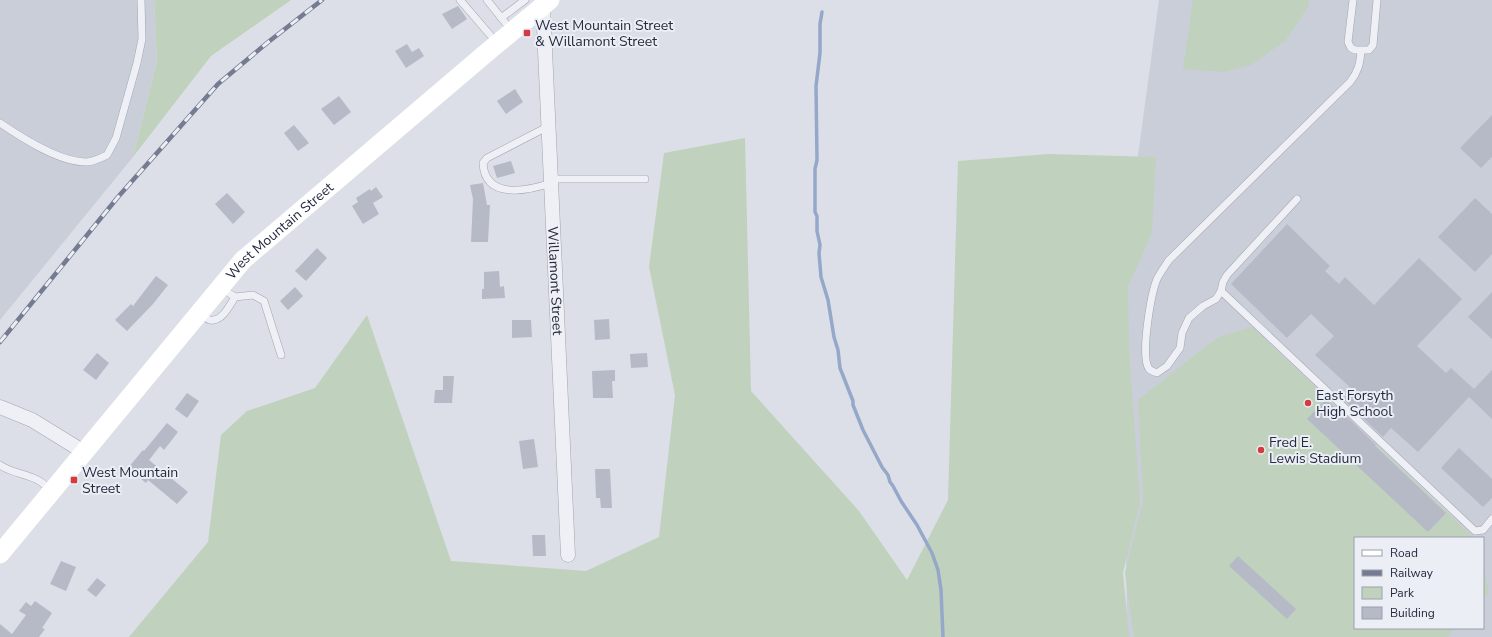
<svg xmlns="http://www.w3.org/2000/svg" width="1492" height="637" font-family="'Nunito Sans',sans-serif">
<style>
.built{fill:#caced9;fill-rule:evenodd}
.green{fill:#c0d1bd}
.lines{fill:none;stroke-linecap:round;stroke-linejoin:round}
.stream{stroke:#95a8c9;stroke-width:3.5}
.building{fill:#b6bac7}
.service-casing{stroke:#a1a5b1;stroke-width:8}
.minor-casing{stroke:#a1a5b1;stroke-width:15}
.service{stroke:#eff0f5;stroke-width:7}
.minor{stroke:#eff0f5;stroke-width:14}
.secondary{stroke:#fff;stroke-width:19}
.rail-casing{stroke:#757c91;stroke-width:4.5}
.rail{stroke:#ebeef5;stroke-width:3;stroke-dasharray:9;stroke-linecap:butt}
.poi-dot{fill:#d23b40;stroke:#ebeef5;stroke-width:1.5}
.labels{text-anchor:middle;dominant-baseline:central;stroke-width:4;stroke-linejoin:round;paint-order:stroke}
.poi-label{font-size:14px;fill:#252b3e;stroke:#ebeef5;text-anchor:start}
.street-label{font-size:14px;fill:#252b3e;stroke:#ebeef5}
</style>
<rect width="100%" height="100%" fill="#dcdfe7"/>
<!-- built -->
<g class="built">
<path d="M0 0H154L157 61 133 157 0 320Z"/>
<path d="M1159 0H1492V637H1127L1123 267ZM1355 538H1483V628H1355Z"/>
</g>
<!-- green -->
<g class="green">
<path d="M154 0H291L211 56 133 157 157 61Z"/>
<path d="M1193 0H1309L1308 7 1285 41 1251 65 1224 72 1183 69Z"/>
<path d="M745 138 751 391 859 511 907 580 948 500 958 161 1049 154 1156 157 1152 233 1128 286 1129 350 1140 502 1123 573 1129 637H129L208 542 221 435 247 411 315 388 367 315 451 561 586 571 659 537 675 395 649 267 664 153Z"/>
<path d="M1252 327 1474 538H1355V628H1455L1447 637H1134L1125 573 1143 500 1138 400 1210 343 1221 336Z"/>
<path d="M1483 564 1489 593 1483 599Z"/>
</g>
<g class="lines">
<!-- stream -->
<path class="stream" d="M822 12 820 24V53L816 86 817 160 815 169V212L817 216V231L820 245 819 253 821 277 828 300 834 337 838 350 840 368 853 401V405L863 430 882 467 888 475 890 482 893 486 901 501 917 525 932 553 938 570 941 590 943 637"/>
</g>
<!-- building -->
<g class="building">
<path d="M458 6 467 19 452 29 442 14Z"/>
<path d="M407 44 412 52 419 48 424 56 406 68 395 51Z"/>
<path d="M515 89 523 102 506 114 497 101Z"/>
<path d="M339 96 351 112 334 125 321 109Z"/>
<path d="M1492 115V157L1481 168 1460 148Z"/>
<path d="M294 125 309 143 298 151 284 133Z"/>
<path d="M511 161 515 173 497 178 493 166Z"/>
<path d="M483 183 487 205H490L488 242H471L473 199 470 185Z"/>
<path d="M376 187 383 197 373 203 379 214 363 224 352 206 358 202 356 198 370 189 371 191Z"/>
<path d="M227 193 245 212 233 224 215 204Z"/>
<path d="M1475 198 1492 214V254L1475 272 1438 237Z"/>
<path d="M1287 224 1330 266 1325 271 1339 284 1345 277 1374 305 1419 258 1462 299 1417 346 1446 373 1451 368 1474 389 1492 370V419L1469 397 1418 452 1391 428 1383 437 1343 399 1352 389 1315 355 1334 336 1311 314 1287 338 1231 284Z"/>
<path d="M317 248 327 258 306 281 295 271Z"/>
<path d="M499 271 500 287 504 286 505 298 482 299V289H484V272Z"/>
<path d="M156 276 168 285 153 304 127 331 115 320 131 304 133 306Z"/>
<path d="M295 287 303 296 288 310 280 301Z"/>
<path d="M1492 292V339L1468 317Z"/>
<path d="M609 319 610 339 595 340 594 320Z"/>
<path d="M512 320H531L532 337 512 338Z"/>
<path d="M97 353 109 363 96 380 83 370Z"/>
<path d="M647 353 648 367 631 368 630 354Z"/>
<path d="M615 370V381H612L613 398H593L592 371Z"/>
<path d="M443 376H454L452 403H434L435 390H443Z"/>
<path d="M187 393 199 401 187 418 175 409Z"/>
<path d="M1326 399 1335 408 1336 406 1376 445 1375 446 1446 513 1428 532 1307 419Z"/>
<path d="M167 423 178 432 164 450 160 446 149 460 188 492 177 504 148 480 146 483 128 468 143 450 144 451Z"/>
<path d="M534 439 538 467 523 469 519 441Z"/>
<path d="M1459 448 1492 479V498L1483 507 1441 468Z"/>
<path d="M595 469H610L612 508H601L600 498H596Z"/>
<path d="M532 535H545L546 556H533Z"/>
<path d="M1238 556 1296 609 1287 619 1229 566Z"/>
<path d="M61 561 76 567 66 591 50 584Z"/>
<path d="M97 578 106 585 96 597 87 590Z"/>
<path d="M35 601 52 613 42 628 45 629 39 637H0V624L12 634 26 615 19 611 26 602 31 606Z"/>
</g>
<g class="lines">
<defs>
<g id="service">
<path d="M460 0 497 43"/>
<path d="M487 0 512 31"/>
<path d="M1353 0 1348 42 1351 48 1355 50H1369L1373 45 1377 0"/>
<path d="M501 18 525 0"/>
<path d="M0 123C22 138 59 162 86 162 93 162 101 158 107 155L116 138 137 63 142 39 141 0"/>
<path d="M549 126 487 158 483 163C485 200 527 191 551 183"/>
<path d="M551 179H645"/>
<path d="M1297 199 1227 275 1223 282 1221 291 1216 299 1203 306 1189 318 1182 333 1180 348 1167 366 1157 373C1154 372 1151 371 1149 369 1140 356 1151 294 1157 279 1160 273 1165 266 1169 260L1350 82C1358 72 1360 64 1361 51"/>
<path d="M221 288 235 297 253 295 264 301 281 355"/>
<path d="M1221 291 1475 531 1483 530 1492 519"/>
<path d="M199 313C202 315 206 319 210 320 222 322 230 305 235 297"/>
<path d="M0 465C12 474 28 473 41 482 44 484 47 488 50 491"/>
</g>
<g id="minor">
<path id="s1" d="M543 6 568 555"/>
<path d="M0 407 32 420 84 452"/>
</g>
</defs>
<!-- service casing -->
<use href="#service" class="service-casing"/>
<!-- minor casing -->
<use href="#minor" class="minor-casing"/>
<!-- service -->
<use href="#service" class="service"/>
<!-- minor -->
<use href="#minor" class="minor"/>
<!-- secondary -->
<path class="secondary" id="s2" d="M0 554 243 260 485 54 550 0"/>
<defs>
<path id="rail" d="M0 342 118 197 218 84 267 43 322 0"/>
</defs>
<!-- rail casing -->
<use href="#rail" class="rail-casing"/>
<!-- rail -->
<use href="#rail" class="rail"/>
</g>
<!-- markers -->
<g class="poi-dot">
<rect x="523" y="29" width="8" height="8" rx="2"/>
<circle cx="1308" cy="403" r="4"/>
<circle cx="1261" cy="450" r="4"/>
<rect x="70" y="476" width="8" height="8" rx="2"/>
</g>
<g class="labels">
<!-- poi labels -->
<g class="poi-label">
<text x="535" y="25">West Mountain Street<tspan x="535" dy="16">&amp; Willamont Street</tspan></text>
<text x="1316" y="395">East Forsyth<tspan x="1316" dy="16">High School</tspan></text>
<text x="1269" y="442">Fred E.<tspan x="1269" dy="16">Lewis Stadium</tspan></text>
<text x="82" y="472">West Mountain<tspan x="82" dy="16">Street</tspan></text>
</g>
<!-- street labels -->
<g class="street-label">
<text stroke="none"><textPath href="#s2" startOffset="428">West Mountain Street</textPath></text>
<text stroke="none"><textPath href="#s1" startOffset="275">Willamont Street</textPath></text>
</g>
</g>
<!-- legend -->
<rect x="1354" y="537" width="130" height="92" fill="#ebeef5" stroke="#9ca0ac"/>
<rect x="1362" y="550" width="20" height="6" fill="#ffffff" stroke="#9ca0ac"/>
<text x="1390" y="557" font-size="12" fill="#252b3e">Road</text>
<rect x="1362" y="570" width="20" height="6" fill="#757c91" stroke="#9ca0ac"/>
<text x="1390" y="577" font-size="12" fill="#252b3e">Railway</text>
<rect x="1362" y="587" width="20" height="12" fill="#c0d1bd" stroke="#9ca0ac"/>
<text x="1390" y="597" font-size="12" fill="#252b3e">Park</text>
<rect x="1362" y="607" width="20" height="12" fill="#b6bac7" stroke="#9ca0ac"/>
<text x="1390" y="617" font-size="12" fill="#252b3e">Building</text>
</svg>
